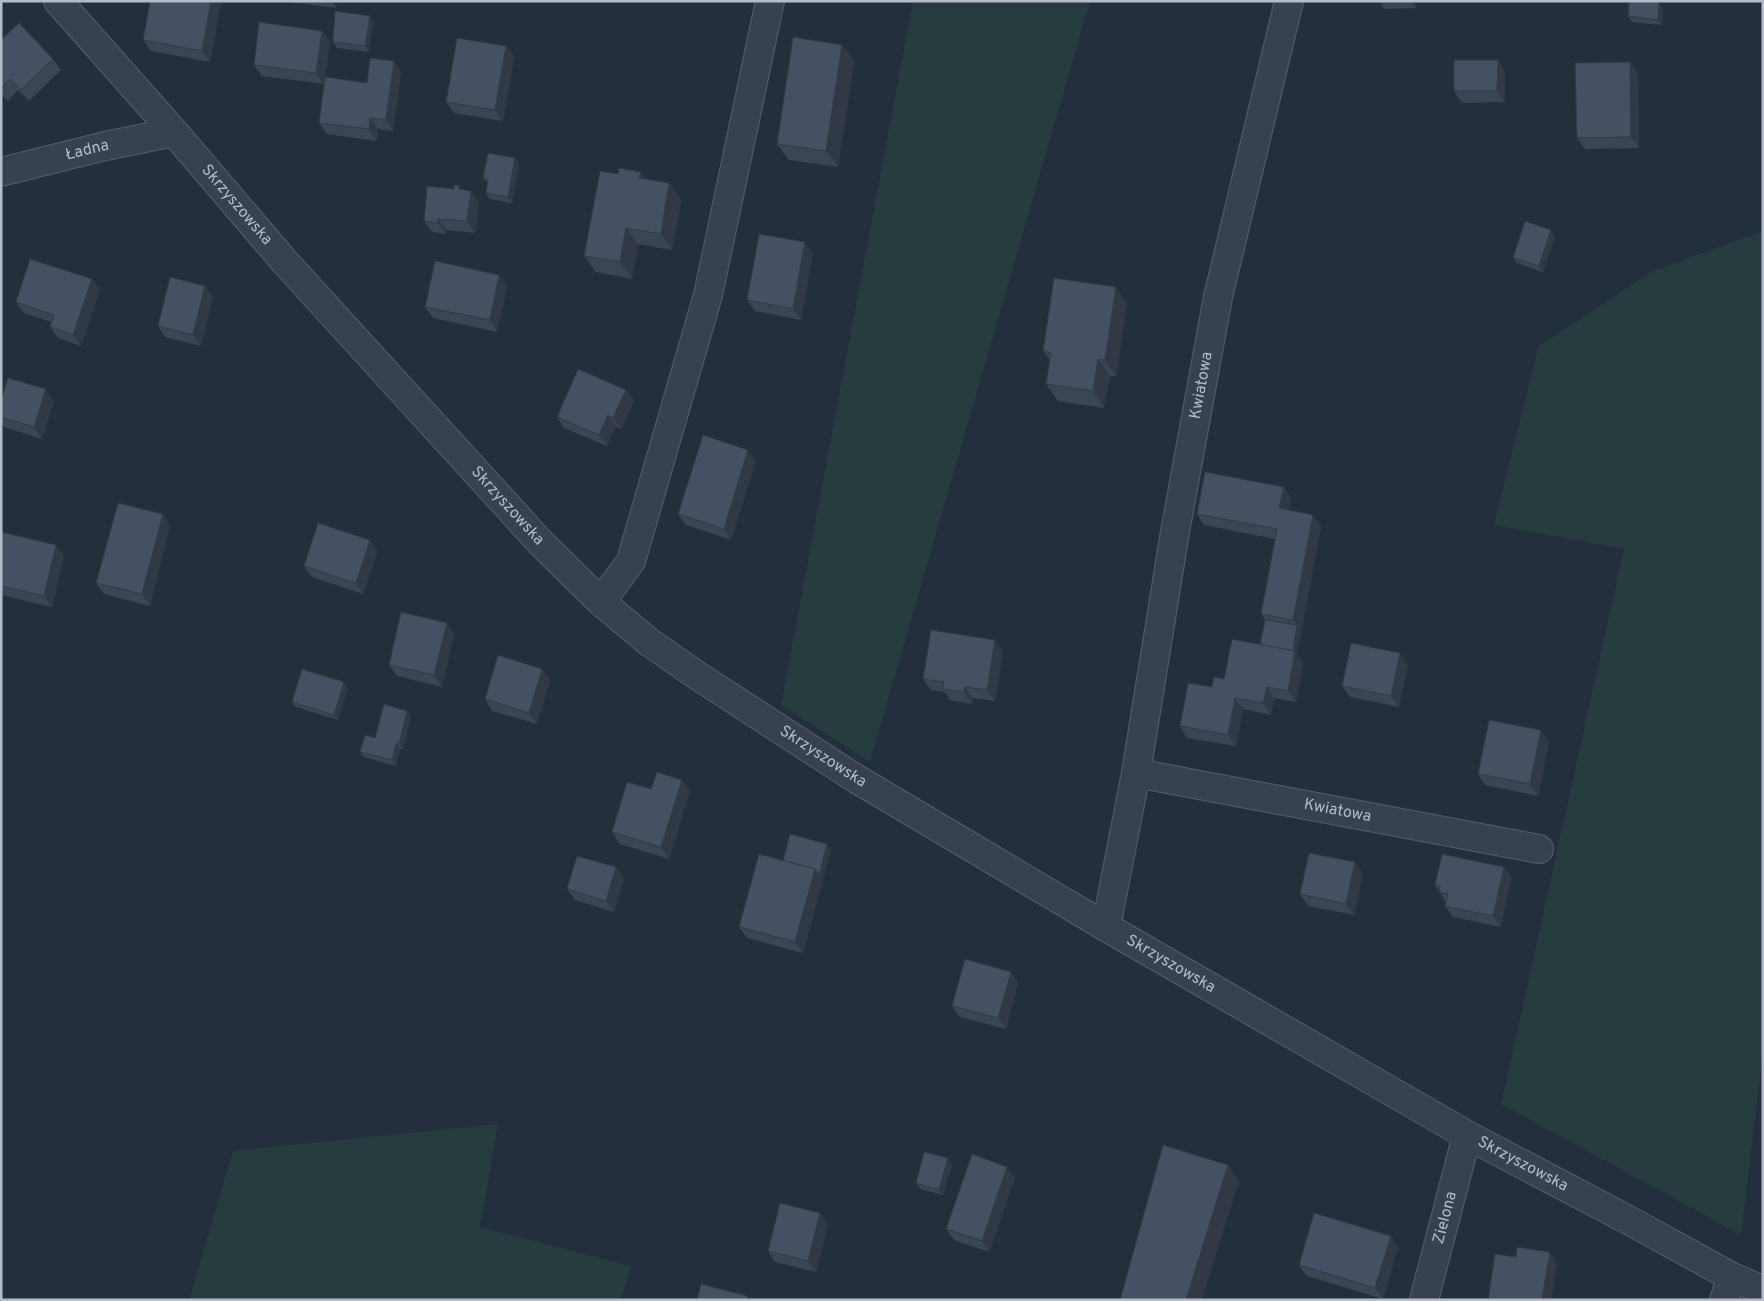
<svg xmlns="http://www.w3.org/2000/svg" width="1764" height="1301" font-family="Overpass,sans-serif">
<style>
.green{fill:#263c3f}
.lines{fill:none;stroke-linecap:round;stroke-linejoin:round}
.minor-casing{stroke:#565f6c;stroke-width:30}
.minor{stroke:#38414e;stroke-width:28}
.wall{fill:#3b4654}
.shaded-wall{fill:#303945}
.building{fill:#455162;stroke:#303945}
.labels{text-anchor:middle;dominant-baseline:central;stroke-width:4.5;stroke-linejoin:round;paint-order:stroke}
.street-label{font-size:16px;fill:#b4bcc9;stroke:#1d2633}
</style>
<rect width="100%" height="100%" fill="#242f3e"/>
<!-- green -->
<g class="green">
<path d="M913 1H1090L870 762 781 705Z"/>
<path d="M1763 231V1051L1741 1235 1501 1104 1624 549 1494 525 1539 346 1653 271Z"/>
<path d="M498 1124 480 1227 631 1266 621 1300H189L233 1151Z"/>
</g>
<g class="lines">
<defs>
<g id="minor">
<path id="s1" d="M58 1 174 132 285 262 540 542 601 602 649 642 698 676 855 778 1106 927 1467 1135 1634 1223 1732 1277 1763 1290"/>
<path id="s2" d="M1 172 101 147 174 132"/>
<path d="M601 602 631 561 708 295 770 1"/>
<path id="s3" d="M1136 773 1539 849"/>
<path id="s4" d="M1106 927 1136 773 1175 532 1218 297 1289 1"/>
<path id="s5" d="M1424 1300 1467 1135"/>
<path d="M1724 1300 1732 1277"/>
</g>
</defs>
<!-- minor casing -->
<use href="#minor" class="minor-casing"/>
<!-- minor -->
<use href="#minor" class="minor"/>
</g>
<!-- wall -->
<g class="wall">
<path d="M221 1 210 62 151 51 143 40Z"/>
<path d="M282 1H337L336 8Z"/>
<path d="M1380 1H1415L1416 8 1384 9Z"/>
<path d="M1663 8 1662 25 1632 22 1628 16Z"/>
<path d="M373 22 369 52 337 48 333 42Z"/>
<path d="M322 31 330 42 324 84 262 76 254 65Z"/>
<path d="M1 40 53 59 61 70 29 101 18 90 8 101 1 94Z"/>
<path d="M842 45 854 61 838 167 789 160 777 144Z"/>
<path d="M506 46 514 57 503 121 454 113 446 102Z"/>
<path d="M1498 60 1505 72V102L1462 103 1454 91Z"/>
<path d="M394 61 401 73 393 131 378 129 377 141 327 134 319 123Z"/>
<path d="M1630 62 1638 73 1639 148 1585 149 1577 138Z"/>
<path d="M515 158 519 164 512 203 490 199 486 193 488 184 483 178Z"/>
<path d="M646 179 669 183 681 200 672 250 638 244 632 279 596 272 584 256Z"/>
<path d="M462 190 471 191 479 202 475 233 446 230V234L432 232 424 221Z"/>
<path d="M1551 230 1555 236 1543 272 1517 263 1513 258Z"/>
<path d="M813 253 801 320 755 311 747 300Z"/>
<path d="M92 279 100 290 81 346 58 338 50 327 52 322 24 313 16 302Z"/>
<path d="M205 286 213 297 201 346 165 337 158 326Z"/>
<path d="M507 286 497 332 433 318 425 307Z"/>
<path d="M1127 304 1116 376H1110L1104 408 1058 401 1046 384 1050 360 1043 351Z"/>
<path d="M626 390 634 401 621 429 616 426 607 446 564 428 557 417Z"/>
<path d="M1 400 54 401 42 439 4 427 1 423Z"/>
<path d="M748 450 756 461 731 540 686 525 678 514Z"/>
<path d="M1284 487 1291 498 1289 510 1313 515 1321 526 1297 654 1303 663 1296 702 1274 698 1271 715 1243 709 1236 746 1187 738 1180 726 1212 687 1224 679 1260 645 1265 620 1261 614 1275 539 1204 525 1197 514Z"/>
<path d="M163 514 170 526 150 606 104 594 96 583Z"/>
<path d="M1 532 56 545 64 556 52 607 1 595Z"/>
<path d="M370 540 377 552 363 594 312 577 304 566Z"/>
<path d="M447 623 454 634 442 687 397 676 389 665Z"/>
<path d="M995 640 1003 652 995 701 973 698 972 704 950 700 945 692 931 690 923 679Z"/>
<path d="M1408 664 1399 707 1350 697 1342 686Z"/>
<path d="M542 669 550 680 537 724 492 711 485 699Z"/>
<path d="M348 688 338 720 296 707 292 702Z"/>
<path d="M407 711 411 716 403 749H400L396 766 364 757 360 752 375 738Z"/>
<path d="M1541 730 1549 742 1538 796 1485 785 1478 774Z"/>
<path d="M651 789 690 791 669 859 620 844 612 832Z"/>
<path d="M827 844 831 850 803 953 747 938 739 927 783 861Z"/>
<path d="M616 867 624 878 614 912 575 900 567 889Z"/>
<path d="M1504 867 1511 878 1501 927 1453 917 1445 906 1446 902 1435 885Z"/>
<path d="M1363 874 1354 915 1308 906 1300 894Z"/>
<path d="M1011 972 1018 983 1006 1029 960 1017 952 1006Z"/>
<path d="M952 1164 943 1195 920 1189 916 1183Z"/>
<path d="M1015 1178 989 1252 954 1240 946 1229Z"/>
<path d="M828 1224 816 1272 775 1262 768 1251Z"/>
<path d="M1398 1247 1383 1299 1307 1276 1299 1265Z"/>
</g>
<!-- shaded-wall -->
<g class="shaded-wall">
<path d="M211 1H221L210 62 202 51Z"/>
<path d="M331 1H337L336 8Z"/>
<path d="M1412 1H1415L1416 8 1412 2Z"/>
<path d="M1659 2 1663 8 1662 25 1658 20Z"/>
<path d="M370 16 373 22 369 52 365 46Z"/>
<path d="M322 31 330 42 324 84 316 73Z"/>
<path d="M842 45 854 61 838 167 826 151Z"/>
<path d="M506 46 514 57 503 121 495 110Z"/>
<path d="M1498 60 1505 72V102L1497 91Z"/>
<path d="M394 61 401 73 393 131 386 120Z"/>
<path d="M1630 62 1638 73 1639 148 1631 137Z"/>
<path d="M370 118 378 129 377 141 369 129Z"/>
<path d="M515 158 519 164 512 203 508 197Z"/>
<path d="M641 172 652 188 639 178Z"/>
<path d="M669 183 681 200 672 250 661 234Z"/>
<path d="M471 191 479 202 475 233 467 221Z"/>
<path d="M438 219 446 230V234L438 223Z"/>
<path d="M626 228 638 244 632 279 620 262Z"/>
<path d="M1551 230 1555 236 1543 272 1539 266Z"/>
<path d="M805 242 813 253 801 320 793 309Z"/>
<path d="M499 275 507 286 497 332 490 320Z"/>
<path d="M92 279 100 290 81 346 73 335Z"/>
<path d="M205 286 213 297 201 346 193 335Z"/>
<path d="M1116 287 1127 304 1116 376 1105 360Z"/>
<path d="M1098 359 1110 376 1104 408 1093 391Z"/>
<path d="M46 389 54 401 42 439 34 427Z"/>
<path d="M626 390 634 401 621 429 613 418Z"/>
<path d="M608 415 616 426 607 446 599 435Z"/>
<path d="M748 450 756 461 731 540 724 529Z"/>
<path d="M1284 487 1291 498 1287 520 1279 508Z"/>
<path d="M163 514 170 526 150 606 142 594Z"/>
<path d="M1313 515 1321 526 1297 654 1303 663 1296 702 1288 691 1292 655 1297 625 1293 620Z"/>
<path d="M370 540 377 552 363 594 356 583Z"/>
<path d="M56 545 64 556 52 607 44 596Z"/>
<path d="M447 623 454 634 442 687 434 675Z"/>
<path d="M995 640 1003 652 995 701 987 690Z"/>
<path d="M1400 653 1408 664 1399 707 1391 696Z"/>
<path d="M542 669 550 680 537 724 529 713Z"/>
<path d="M344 682 348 688 338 720 334 715Z"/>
<path d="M965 687 973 698 972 704 964 692Z"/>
<path d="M1267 687 1274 698 1271 715 1263 703Z"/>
<path d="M1235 698 1243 709 1236 746 1228 735Z"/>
<path d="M407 711 411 716 403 749 399 744Z"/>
<path d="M1541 730 1549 742 1538 796 1530 784Z"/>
<path d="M396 744 400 749 396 766 392 760Z"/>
<path d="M682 780 690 791 669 859 661 847Z"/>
<path d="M827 844 831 850 823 880 819 875Z"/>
<path d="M1355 862 1363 874 1354 915 1346 904Z"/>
<path d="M616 867 624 878 614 912 606 901Z"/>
<path d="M1504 867 1511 878 1501 927 1493 916Z"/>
<path d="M815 869 823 880 803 953 795 942Z"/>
<path d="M1011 972 1018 983 1006 1029 998 1018Z"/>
<path d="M948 1158 952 1164 943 1195 939 1190Z"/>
<path d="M1228 1165 1239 1181 1202 1300H1186Z"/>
<path d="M1007 1167 1015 1178 989 1252 982 1241Z"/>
<path d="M820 1213 828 1224 816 1272 808 1261Z"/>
<path d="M1391 1236 1398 1247 1383 1299 1375 1288Z"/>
<path d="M1550 1252 1557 1263 1552 1300H1542Z"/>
</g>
<!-- building -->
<g class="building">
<path d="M150 1H211L202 51 143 40Z"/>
<path d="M1380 1H1412V2L1381 3Z"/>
<path d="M1629 1H1647L1659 2 1658 20 1628 16Z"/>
<path d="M335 11 370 16 365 46 333 42Z"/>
<path d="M259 22 322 31 316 73 254 65Z"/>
<path d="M19 23 53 59 21 90 11 79 1 88V40Z"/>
<path d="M793 37 842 45 826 151 777 144Z"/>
<path d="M457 38 506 46 495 110 446 102Z"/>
<path d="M370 58 394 61 386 120 370 118 369 129 319 123 325 77 367 83Z"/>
<path d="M1454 60H1498L1497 91H1454Z"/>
<path d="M1630 62 1631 137 1577 138 1575 63Z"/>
<path d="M488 153 515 158 508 197 486 193 488 179 483 178Z"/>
<path d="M619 168 641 172 639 178 669 183 661 234 626 228 620 262 584 256 600 171 618 174Z"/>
<path d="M454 185H459V189L471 191 467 221 438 219V223L424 221 427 186 454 189Z"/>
<path d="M1525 221 1551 230 1539 266 1513 258Z"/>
<path d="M759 234 805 242 793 309 747 300Z"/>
<path d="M30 259 92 279 73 335 50 327 54 315 16 302Z"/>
<path d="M435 261 499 275 490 320 425 307Z"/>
<path d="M170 277 205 286 193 335 158 326Z"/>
<path d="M1054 278 1116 287 1105 360 1098 359 1093 391 1046 384 1051 353 1043 351Z"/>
<path d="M578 369 626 390 613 418 608 415 599 435 557 417Z"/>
<path d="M8 378 46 389 34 427 1 417V400Z"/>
<path d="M703 435 748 450 724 529 678 514Z"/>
<path d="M1205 472 1284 487 1279 508 1313 515 1293 620 1261 614 1277 529 1197 514Z"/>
<path d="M118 503 163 514 142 594 96 583Z"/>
<path d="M318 523 370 540 356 583 304 566Z"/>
<path d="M1 532 56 545 44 596 1 586Z"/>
<path d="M401 612 447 623 434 675 389 665Z"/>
<path d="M1265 620 1297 625 1293 651 1260 645Z"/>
<path d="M931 630 995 640 987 690 965 687 964 692 942 689 944 682 923 679Z"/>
<path d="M1232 639 1295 651 1288 691 1267 687 1263 703 1235 698 1228 735 1180 726 1188 683 1212 687 1214 677 1224 679Z"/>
<path d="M1351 643 1400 653 1391 696 1342 686Z"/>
<path d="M498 655 542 669 529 713 485 699Z"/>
<path d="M302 669 344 682 334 715 292 702Z"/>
<path d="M384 704 407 711 399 744H396L392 760 360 752 365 735 375 738Z"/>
<path d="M1489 720 1541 730 1530 784 1478 774Z"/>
<path d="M657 772 682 780 661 847 612 832 627 782 651 789Z"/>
<path d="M790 834 827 844 819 875 815 869 783 861Z"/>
<path d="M1309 853 1355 862 1346 904 1300 894Z"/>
<path d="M759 854 815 869 795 942 739 927Z"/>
<path d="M1442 854 1504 867 1493 916 1445 906 1448 894 1439 892 1440 886 1435 885Z"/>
<path d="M577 856 616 867 606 901 567 889Z"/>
<path d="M965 959 1011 972 998 1018 952 1006Z"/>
<path d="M1163 1145 1228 1165 1186 1300H1120Z"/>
<path d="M924 1152 948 1158 939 1190 916 1183Z"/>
<path d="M972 1154 1007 1167 982 1241 946 1229Z"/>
<path d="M780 1203 820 1213 808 1261 768 1251Z"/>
<path d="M1314 1213 1391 1236 1375 1288 1299 1265Z"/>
<path d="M1517 1247 1550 1252 1542 1300H1488L1495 1254 1516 1257Z"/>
<path d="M701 1284 748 1296 747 1300H697Z"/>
</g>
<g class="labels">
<!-- street labels -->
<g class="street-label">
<text stroke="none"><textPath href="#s2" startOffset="89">Ładna</textPath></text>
<text stroke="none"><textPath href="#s1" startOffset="271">Skrzyszowska</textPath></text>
<text stroke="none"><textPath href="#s4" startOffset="550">Kwiatowa</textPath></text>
<text stroke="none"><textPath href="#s1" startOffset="676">Skrzyszowska</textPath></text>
<text stroke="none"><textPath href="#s1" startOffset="1081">Skrzyszowska</textPath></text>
<text stroke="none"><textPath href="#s3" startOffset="205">Kwiatowa</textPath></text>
<text stroke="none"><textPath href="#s1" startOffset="1486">Skrzyszowska</textPath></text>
<text stroke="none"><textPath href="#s1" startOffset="1891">Skrzyszowska</textPath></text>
<text stroke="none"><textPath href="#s5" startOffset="85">Zielona</textPath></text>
</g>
</g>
<!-- border -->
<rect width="1764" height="1301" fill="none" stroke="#b4bcc9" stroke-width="5"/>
</svg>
